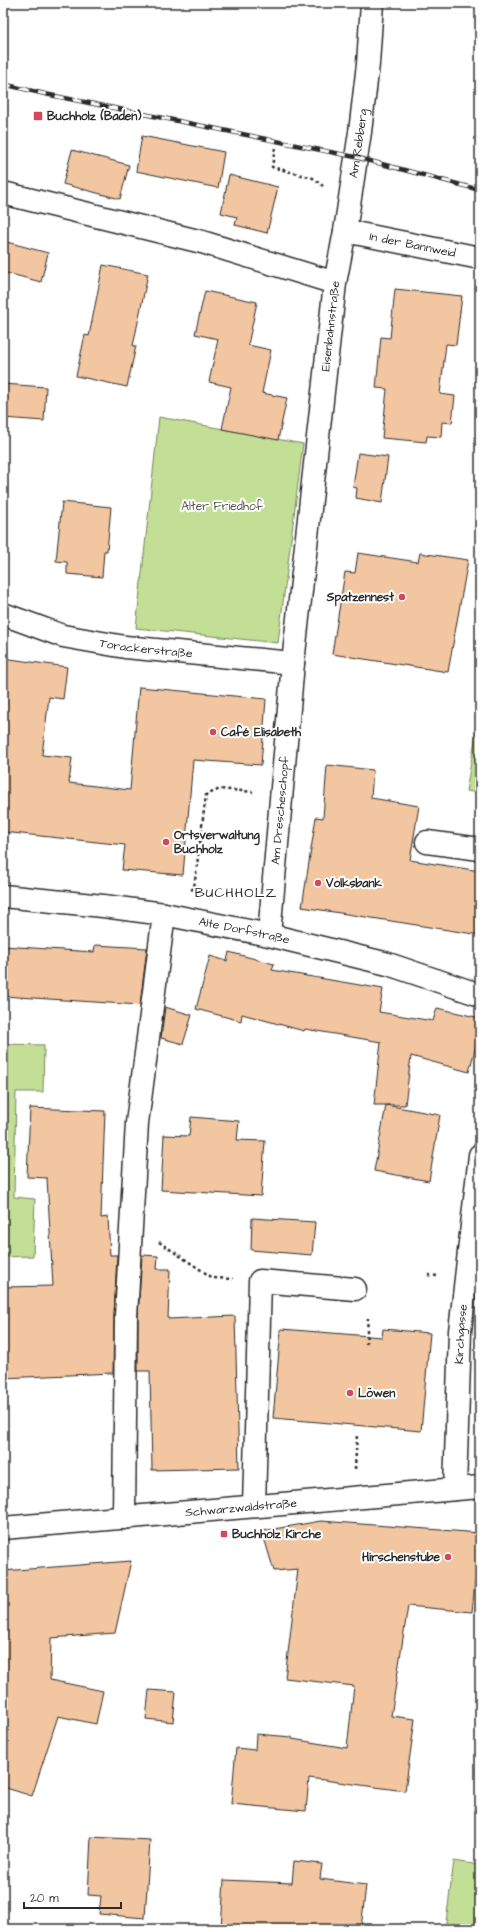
<svg xmlns="http://www.w3.org/2000/svg" width="483" height="1932" font-family="'Architects Daughter',sans-serif">
<style>
.green{fill:#c3de95;stroke:#778460}
.building{fill:#f2c6a1;stroke:#2b2b2b}
.lines{fill:none;stroke-linecap:round;stroke-linejoin:round}
.minor-casing{stroke:#2b2b2b;stroke-width:25}
.path{stroke:#2b2b2b;stroke-width:2.5;stroke-dasharray:3 3;stroke-linecap:butt}
.minor{stroke:#fff;stroke-width:22}
.rail-casing{stroke:#2b2b2b;stroke-width:4.5}
.rail{stroke:#fff;stroke-width:3;stroke-dasharray:9;stroke-linecap:butt}
.poi-dot{fill:#d1495b;stroke:#fff;stroke-width:1.5}
.labels{text-anchor:middle;dominant-baseline:central;stroke-width:4;stroke-linejoin:round;paint-order:stroke}
.poi-label{font-size:12px;font-weight:bold;fill:#2b2b2b;stroke:#fff;text-anchor:start}
.street-label{font-size:12px;fill:#2b2b2b;stroke:#fff}
.park-label{font-size:12px;fill:#515846;stroke:#fff}
.quarter-label{font-size:14px;letter-spacing:1px;fill:#2b2b2b;stroke:#fff}
</style>
<rect width="100%" height="100%" fill="#fff"/>
<filter id="ink" filterUnits="userSpaceOnUse"><feTurbulence type="fractalNoise" baseFrequency=".025" numOctaves="2"/><feDisplacementMap in="SourceGraphic" scale="8" xChannelSelector="R" yChannelSelector="G"/><feConvolveMatrix kernelMatrix="1 2 1 2 8 2 1 2 1" color-interpolation-filters="sRGB"/></filter>
<g filter="url(#ink)">
<!-- green -->
<g class="green">
<path d="M159 417 303 444 278 643 136 628Z"/>
<path d="M480 711V793L466 791Z"/>
<path d="M3 1044 44 1045 43 1092H16L14 1197 35 1199 33 1256 3 1257Z"/>
<path d="M454 1861 480 1865V1929H445Z"/>
</g>
<!-- building -->
<g class="building">
<path d="M142 136 224 152 218 188 136 171Z"/>
<path d="M72 150 129 165 120 199 63 184Z"/>
<path d="M229 175 278 187 267 233 235 225 237 217 221 213Z"/>
<path d="M3 241 48 253 41 282 3 272Z"/>
<path d="M103 265 148 274 133 346H136L127 387 76 376 85 335 89 336Z"/>
<path d="M395 289 462 296 456 345 446 344 440 394 455 396 452 423 442 422 441 437 427 436 426 442 382 438 387 389 376 388 381 337 390 338Z"/>
<path d="M205 291 257 302 248 345 271 350 262 393 287 398 278 440 222 429 231 387 209 382 218 339 195 334Z"/>
<path d="M3 384 46 387 44 421 3 418Z"/>
<path d="M358 453 388 457 382 503 356 498 357 488 353 487Z"/>
<path d="M62 502 111 507 107 551H104L102 577 67 574V562L56 561Z"/>
<path d="M358 553 418 562 420 553 468 560 448 672 332 654 345 572 355 573Z"/>
<path d="M3 658 67 667 63 699 49 697 42 755 72 758 69 783 130 790 139 687 266 699 261 765 193 760 183 875 122 870 125 845 3 832V728L6 702 3 701Z"/>
<path d="M327 765 373 770 371 798 419 806 410 860 480 871V935L302 907 316 817 323 818Z"/>
<path d="M95 945 147 948 140 1005 3 996V946L94 952Z"/>
<path d="M229 952 274 964 272 970 383 989 379 1012 433 1021 437 1008 480 1018V1030L469 1072 411 1056 405 1105H386L440 1115 429 1181 374 1171 386 1105H374L381 1042 305 1029 304 1031 242 1014 241 1021 196 1009 210 956 227 961Z"/>
<path d="M165 1007 192 1015 183 1044 161 1038Z"/>
<path d="M30 1108 105 1111 101 1218 108 1217 110 1255H117L114 1316 113 1373 3 1378V1287L53 1286 47 1178 27 1177Z"/>
<path d="M191 1117 239 1121 237 1140 265 1141 261 1196 161 1190 164 1135 189 1136Z"/>
<path d="M252 1218 315 1222 312 1255 251 1250Z"/>
<path d="M142 1255 158 1256 157 1269H170L168 1319 235 1316 239 1468 152 1470 150 1371H138V1316Z"/>
<path d="M281 1329 382 1337 383 1329 430 1333 421 1431 273 1418Z"/>
<path d="M321 1521 480 1533 472 1612 408 1606 391 1716 415 1719 405 1791 309 1778 306 1811 231 1804 236 1748 255 1750 256 1734 292 1737V1739L347 1748 354 1686 285 1678 298 1569 274 1571 262 1531Z"/>
<path d="M131 1561 115 1633 51 1638 50 1680 103 1691 96 1724 58 1716 32 1796 3 1787V1571Z"/>
<path d="M149 1690 176 1692 173 1722 146 1719Z"/>
<path d="M91 1837 150 1840 145 1918 99 1914 101 1896 88 1895Z"/>
<path d="M294 1861 322 1864 320 1879 366 1885 361 1929H221L224 1880 292 1883Z"/>
</g>
<g class="lines">
<defs>
<g id="minor">
<path d="M3 193 202 242 335 283"/>
<path id="s1" d="M345 231 480 258"/>
<path id="s2" d="M3 614 63 636 125 647 293 663"/>
<path d="M427 842 480 849"/>
<path id="s3" d="M3 896 103 906 164 914 269 935 388 964 480 995"/>
<path id="s4" d="M269 935 293 663 335 283 345 231 360 132 368 64 372 3"/>
<path id="s5" d="M455 1489 460 1331 480 1155"/>
<path d="M254 1506 260 1281 355 1289"/>
<path d="M124 1518 126 1316 137 1123 164 914"/>
<path id="s6" d="M3 1528 480 1487"/>
</g>
</defs>
<!-- minor casing -->
<use href="#minor" class="minor-casing"/>
<!-- path -->
<g class="path">
<path d="M275 148 272 167 313 178 323 186"/>
<path d="M191 890 194 888 206 795 220 789 253 792"/>
<path d="M159 1242 213 1278 233 1279"/>
<path d="M428 1275 438 1276"/>
<path d="M366 1344 368 1318"/>
<path d="M355 1469 357 1434"/>
</g>
<!-- minor -->
<use href="#minor" class="minor"/>
<defs>
<path id="rail" d="M3 84 45 94 355 157 480 190"/>
</defs>
<!-- rail casing -->
<use href="#rail" class="rail-casing"/>
<!-- rail -->
<use href="#rail" class="rail"/>
</g>
</g>
<!-- markers -->
<g class="poi-dot">
<rect x="33" y="111" width="10" height="10" rx="2"/>
<circle cx="402" cy="597" r="4"/>
<circle cx="213" cy="732" r="4"/>
<circle cx="166" cy="842" r="4"/>
<circle cx="318" cy="883" r="4"/>
<circle cx="350" cy="1393" r="4"/>
<rect x="220" y="1530" width="8" height="8" rx="2"/>
<circle cx="448" cy="1557" r="4"/>
</g>
<g class="labels">
<!-- poi labels -->
<g class="poi-label">
<text x="47" y="116">Buchholz (Baden)</text>
<text x="394" y="597" text-anchor="end">Spatzennest</text>
<text x="221" y="732">Café Elisabeth</text>
<text x="174" y="835">Ortsverwaltung<tspan x="174" dy="14">Buchholz</tspan></text>
<text x="326" y="883">Volksbank</text>
<text x="358" y="1393">Löwen</text>
<text x="232" y="1534">Buchholz Kirche</text>
<text x="440" y="1557" text-anchor="end">Hirschenstube</text>
</g>
<!-- street labels -->
<g class="street-label">
<text stroke="none"><textPath href="#s4" startOffset="797">Am Rebberg</textPath></text>
<text stroke="none"><textPath href="#s1" startOffset="69">In der Bannweid</textPath></text>
<text stroke="none"><textPath href="#s4" startOffset="612">Eisenbahnstraße</textPath></text>
<text stroke="none"><textPath href="#s2" startOffset="148">Torackerstraße</textPath></text>
<text stroke="none"><textPath href="#s4" startOffset="125">Am Drescheschopf</textPath></text>
<text stroke="none"><textPath href="#s3" startOffset="244">Alte Dorfstraße</textPath></text>
<text stroke="none"><textPath href="#s5" startOffset="155">Kirchgasse</textPath></text>
<text stroke="none"><textPath href="#s6" startOffset="239">Schwarzwaldstraße</textPath></text>
</g>
<!-- park labels -->
<g class="park-label">
<text x="222" y="506">Alter Friedhof</text>
</g>
<!-- quarter labels -->
<g class="quarter-label">
<text x="236" y="893">BUCHHOLZ</text>
</g>
</g>
<!-- margin -->
<rect width="483" height="1932" fill="none" stroke="#fff" stroke-width="16"/>
<rect x="8" y="8" width="467" height="1916" fill="none" stroke="#2b2b2b" stroke-width="1.5" filter="url(#ink)"/>
<!-- scale -->
<path d="M24 1902v6h97v-6" fill="none" stroke="#2b2b2b" stroke-width="2"/>
<text x="30" y="1902" font-size="12" fill="#2b2b2b" stroke="#ffffff" stroke-width="3" paint-order="stroke">20 m</text>
</svg>
